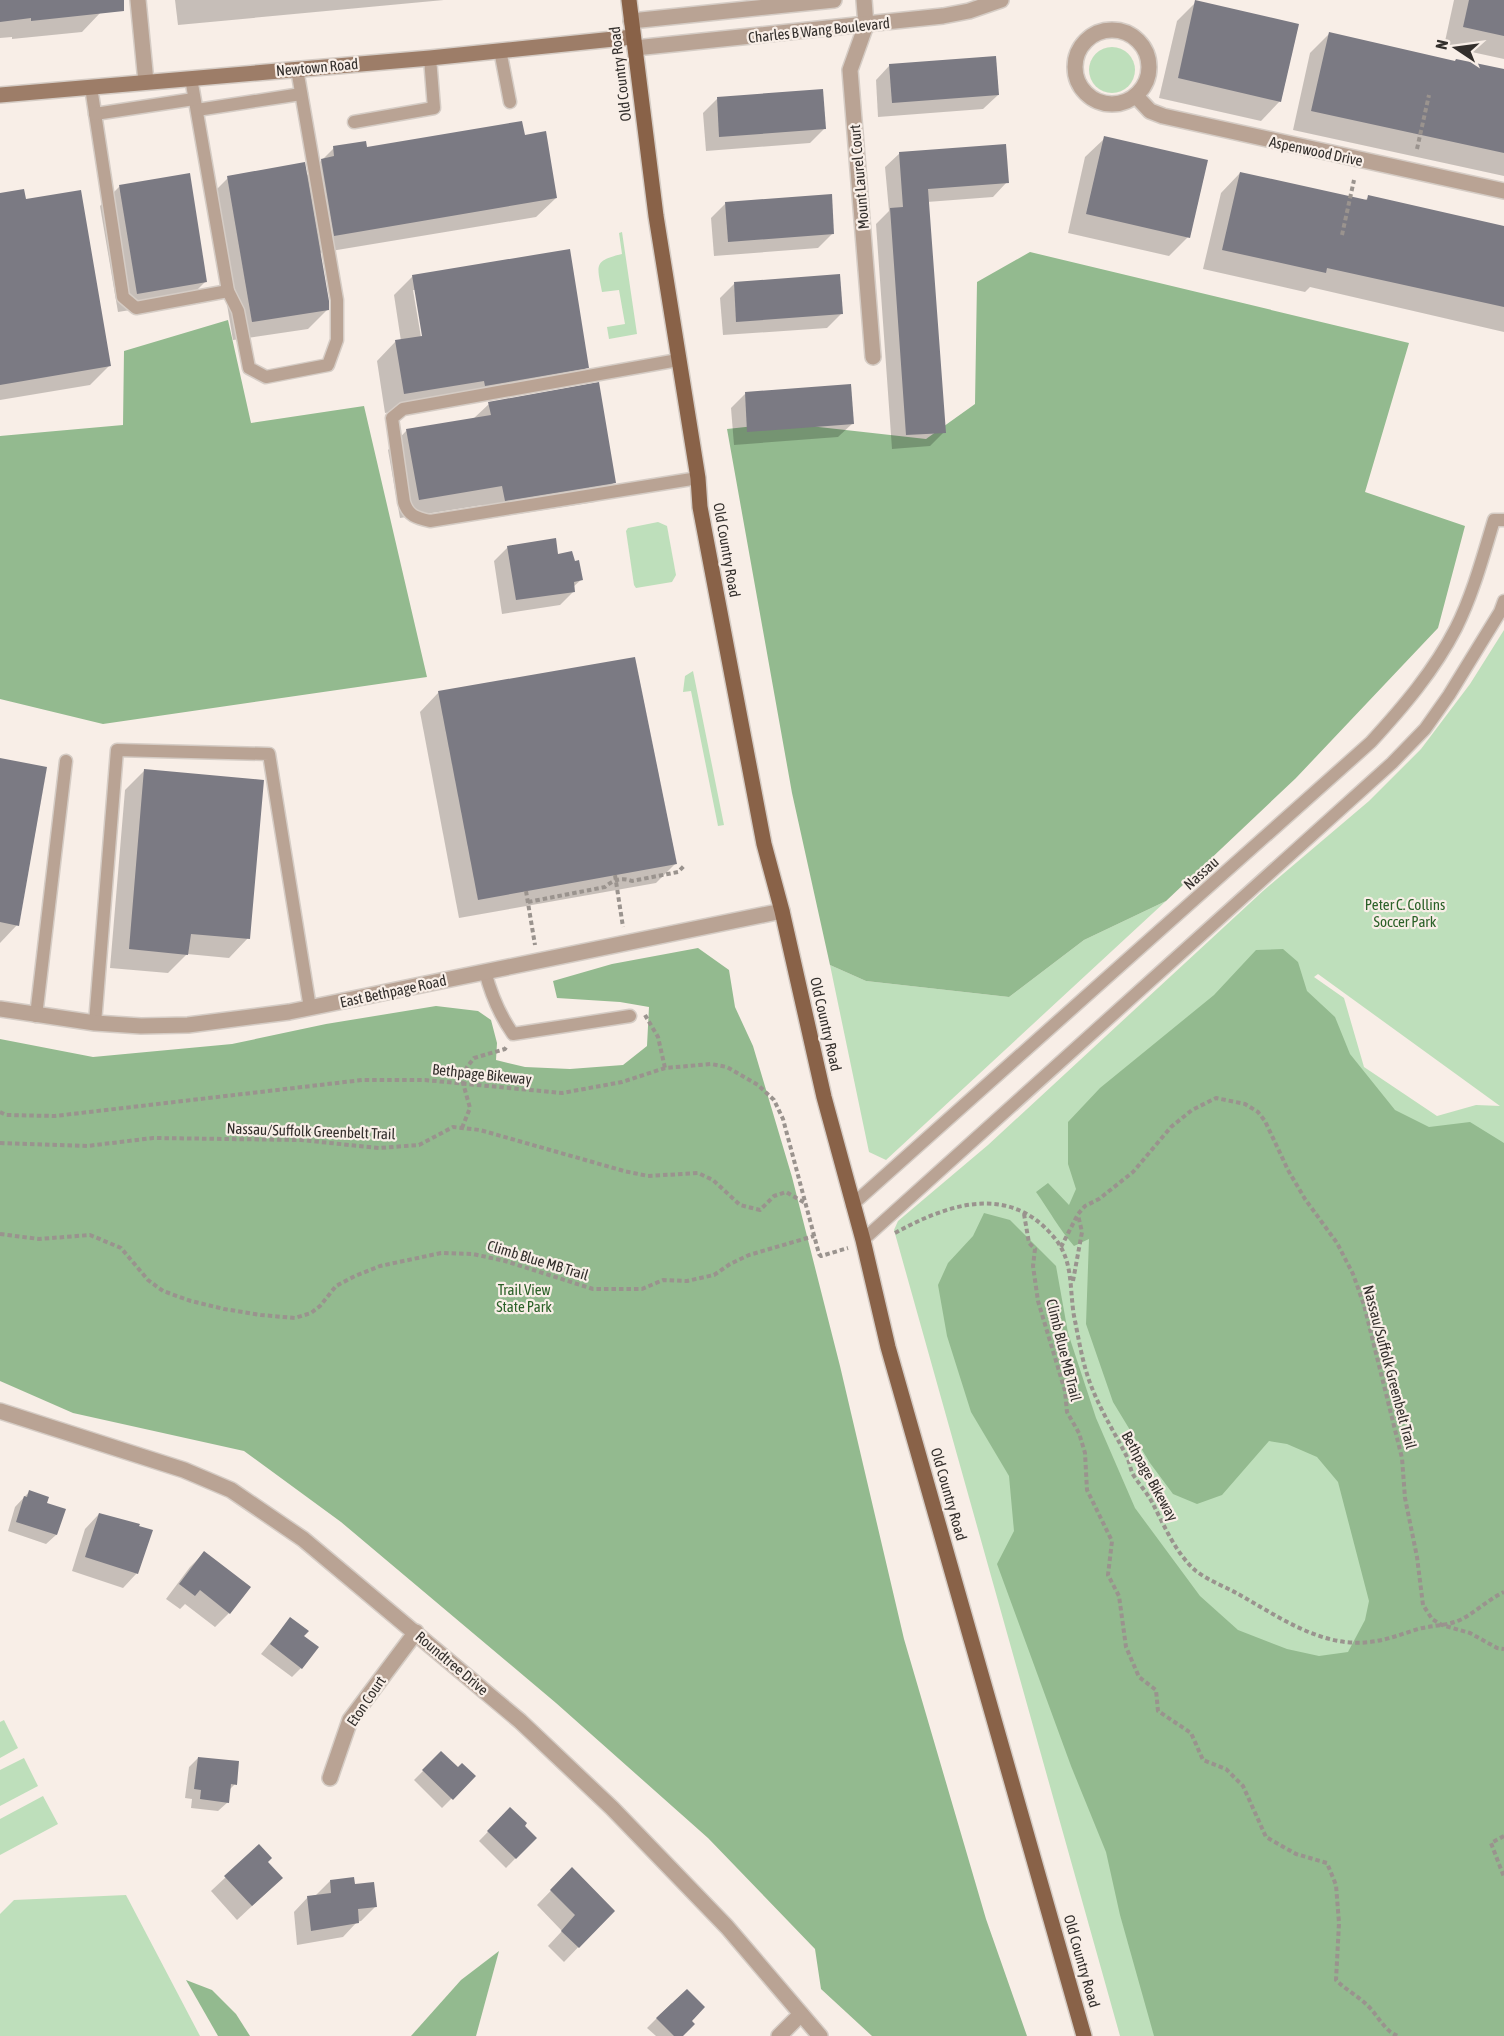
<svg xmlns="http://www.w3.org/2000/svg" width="1504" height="2036" font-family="'Asap Condensed',sans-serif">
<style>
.green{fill:#bedfbb;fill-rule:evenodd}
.forest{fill:#93ba8f}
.shadow{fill:#0003;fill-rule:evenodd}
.building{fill:#7b7a83}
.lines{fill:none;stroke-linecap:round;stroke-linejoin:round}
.lane-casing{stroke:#d5ccc5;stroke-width:15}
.street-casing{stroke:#d5ccc5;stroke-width:18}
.secondary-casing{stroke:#d5ccc5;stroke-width:18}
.primary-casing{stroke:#d5ccc5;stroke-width:18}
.path{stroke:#9a938e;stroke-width:4;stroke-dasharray:4.5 3;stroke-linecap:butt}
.lane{stroke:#b9a394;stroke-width:12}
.street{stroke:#b9a394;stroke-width:15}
.secondary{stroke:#9d7d68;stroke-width:15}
.primary{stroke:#896248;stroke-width:15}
.labels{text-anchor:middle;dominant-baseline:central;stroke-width:4.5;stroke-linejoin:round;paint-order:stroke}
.street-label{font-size:15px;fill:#332f2c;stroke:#f8eee7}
.park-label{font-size:15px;fill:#2b6128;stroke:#f8eee7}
</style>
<rect width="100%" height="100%" fill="#f8eee7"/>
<!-- green -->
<g class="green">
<circle cx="1112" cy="70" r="23"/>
<path d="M622 232 637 334 609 339 607 327 625 324 619 290 602 292C597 265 593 261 622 254L619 233Z"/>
<path d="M658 522 667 526 676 575 672 582 636 588 634 585 626 531 628 528Z"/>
<path d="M1504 630V2036H1120L894 1230 898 1221 988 1145 1263 891 1369 801 1421 749 1470 684ZM1318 974 1500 1106H1501L1476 1105 1437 1116 1364 1067 1344 998 1314 977Z"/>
<path d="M693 671 724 825 718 826 691 691 683 692 685 676Z"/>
<path d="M1166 901 886 1160 869 1152 830 965 866 981 1009 997 1084 940Z"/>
<path d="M4 1720 18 1748 0 1758V1722Z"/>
<path d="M24 1758 38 1786 0 1806V1770Z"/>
<path d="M43 1796 58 1824 0 1855V1819Z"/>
<path d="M126 1895 200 2036H0V1914L14 1900Z"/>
</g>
<!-- forest -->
<g class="forest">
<path d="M1030 252 1409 343 1365 492 1465 526 1438 628 1296 778 1166 901 1084 940 1009 997 866 981 830 965 792 793 727 429 783 423 926 439 975 404 977 282Z"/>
<path d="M228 320 251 423 364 406 427 677 103 724 0 699V436L123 425 124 351Z"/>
<path d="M698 948 729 970 735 1007 753 1046 792 1177 840 1366 904 1639 986 1919 1027 2036H872L821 1989 815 1949 708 1838 556 1703 341 1522 244 1451 73 1413 0 1381V1039L93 1057 232 1044 326 1024 436 1006 478 1011 491 1020 497 1043 496 1060 525 1067 570 1069 623 1065 647 1046 649 1007 620 1002 557 998 553 981 612 964Z"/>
<path d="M1283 949 1298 962 1307 991 1335 1017 1350 1054 1395 1110 1429 1127 1470 1122 1504 1143V2036H1154L1120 1915 1106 1852 1071 1766 997 1564 1014 1531 1009 1476 971 1412 947 1336 938 1285 948 1263 973 1236 984 1213 1010 1220 1056 1266 1068 1333 1096 1418 1135 1508 1200 1596 1238 1630 1287 1649 1319 1656 1348 1652 1365 1620 1369 1601 1338 1482 1317 1457 1287 1444 1269 1441 1222 1495 1197 1504 1173 1494 1150 1463 1113 1402 1086 1324 1089 1239 1074 1246C1059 1229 1049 1210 1036 1192L1048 1183 1069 1205 1076 1189 1068 1164V1122L1100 1088 1214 995 1256 950Z"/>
<path d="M499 1951 476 2036H411L461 1980Z"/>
<path d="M186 1980 212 1990 236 2014 250 2036H218Z"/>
</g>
<!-- shadow -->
<g class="shadow">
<path d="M0 0H100L101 12 82 32 12 39V37L0 38Z"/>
<path d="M175 0H444L178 25Z"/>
<path d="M1454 0H1504V59L1444 46Z"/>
<path d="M1196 2 1280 101 1261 121 1159 98 1177 21Z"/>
<path d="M1329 34 1454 63 1504 71V176L1293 130 1310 53Z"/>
<path d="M890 65 998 95 983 109 878 117 876 80Z"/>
<path d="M717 99 825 128 810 143 706 151 703 113Z"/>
<path d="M1105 138 1188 237 1169 256 1068 233 1085 157Z"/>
<path d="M334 148 365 149 556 198 536 217 319 253 327 310 308 329 233 340 209 197 228 178 306 176Z"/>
<path d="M900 153 1007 182 993 197 927 202 944 432 930 446 892 449 876 224 889 211 885 167Z"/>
<path d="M1240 173 1364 201 1369 197 1504 228V332L1310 287 1305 292 1203 269 1221 193Z"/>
<path d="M189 174 205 282 186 301 118 312 100 206 119 187Z"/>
<path d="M0 194 25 201 109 366 90 385 0 400Z"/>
<path d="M725 204 833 233 818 248 714 256 711 218Z"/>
<path d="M413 276 587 367 568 386 466 404 465 400 385 413 377 361 396 341H401L394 295ZM413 290H416L424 343H422Z"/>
<path d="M734 284 842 313 827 328 723 335 720 298Z"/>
<path d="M745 394 853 423 838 437 734 445 731 408Z"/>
<path d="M489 404 614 482 595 502 486 519 483 505 400 518 388 450 407 430 473 419Z"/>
<path d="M508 547 557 555 582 579 573 587 574 591 560 605 502 614 494 561Z"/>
<path d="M439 692 675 864 656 883 459 918 420 712Z"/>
<path d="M0 760 17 925 0 943Z"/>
<path d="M144 771 248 938 229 958 187 954 168 973 110 968 125 790Z"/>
<path d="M29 1492 45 1504 64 1510 56 1535 46 1544 8 1531 15 1507Z"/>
<path d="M99 1514 138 1525 137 1573 123 1588 72 1571 85 1529Z"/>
<path d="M204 1553 229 1613 215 1627 185 1604 180 1609 166 1599 190 1567Z"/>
<path d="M290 1619 302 1636 301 1668 292 1677 261 1654Z"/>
<path d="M441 1753 458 1769 474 1776 442 1808 414 1780Z"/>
<path d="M198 1758 235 1784 229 1790 228 1802 218 1811 191 1808 192 1799 185 1798 189 1767Z"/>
<path d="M510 1809 535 1838 506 1868 479 1841Z"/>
<path d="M259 1846 266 1862 267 1892 237 1920 211 1891Z"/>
<path d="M572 1869 613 1911 564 1962 548 1946 562 1931 537 1905Z"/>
<path d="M330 1881 353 1886 375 1907 361 1921 357 1922 343 1937 297 1945 294 1912 308 1897 316 1895Z"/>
<path d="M672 2003 690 2021 681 2036H656L647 2028Z"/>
</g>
<!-- building -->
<g class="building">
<path d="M0 0H124V11L31 21V18L0 22Z"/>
<path d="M1195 0 1299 24 1281 102 1178 78Z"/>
<path d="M1469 0H1504V36L1463 27Z"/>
<path d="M1329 32 1455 61 1456 59 1504 69V153L1311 111Z"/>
<path d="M996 56 999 95 892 103 889 64Z"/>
<path d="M823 89 826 129 719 137 717 97Z"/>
<path d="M522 121 525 135 546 131 557 198 334 236 321 159 334 156 333 146 366 141 367 147Z"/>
<path d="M1104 136 1208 160 1190 238 1086 214Z"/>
<path d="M1006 144 1009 183 928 189 946 433 906 435 890 208 903 207 899 152Z"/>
<path d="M305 162 329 301V310L252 322 227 176Z"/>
<path d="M1240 172 1367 200 1368 195 1504 226V307L1327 268 1326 273 1222 250Z"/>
<path d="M190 173 207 282 137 294 119 185Z"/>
<path d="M24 189 26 199 81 190 111 366 0 385V193Z"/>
<path d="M832 194 834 234 728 242 725 202Z"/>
<path d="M570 249 589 368 485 386 484 381 404 394 395 340 422 336 412 275Z"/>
<path d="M840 274 843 314 736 322 734 282Z"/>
<path d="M599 382 616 483 505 501 502 486 419 500 406 429 491 415 488 402Z"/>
<path d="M851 384 854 424 747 432 745 392Z"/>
<path d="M556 538 558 554 572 551 575 561 579 560 583 580 574 582 575 592 516 600 507 546Z"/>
<path d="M635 657 677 864 478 900 438 691Z"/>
<path d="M0 758 47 767 19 926 0 922Z"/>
<path d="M144 769 264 780 250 939 191 934 188 955 129 949Z"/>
<path d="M29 1490 49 1497 47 1503 66 1509 57 1535 16 1522 24 1496 27 1497Z"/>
<path d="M99 1513 140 1524 139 1526 153 1530 138 1574 85 1557Z"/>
<path d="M204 1551 251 1587 230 1614 200 1590 195 1596 179 1584Z"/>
<path d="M290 1617 309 1631 304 1636 319 1647 302 1669 270 1644Z"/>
<path d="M441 1751 458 1767 462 1763 476 1776 453 1800 422 1770Z"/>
<path d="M198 1757 239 1761 237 1785 231 1784 229 1803 200 1799 201 1790 194 1789Z"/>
<path d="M510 1807 527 1823 525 1826 537 1838 516 1859 487 1831Z"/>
<path d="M259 1844 272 1858 268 1862 283 1878 252 1906 224 1876Z"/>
<path d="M572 1867 615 1911 579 1948 561 1931 575 1915 550 1890Z"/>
<path d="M354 1877 355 1884 374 1882 377 1907 358 1909 359 1923 311 1931 307 1896 331 1893 330 1880Z"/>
<path d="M687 1989 705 2007 692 2021 695 2024 683 2036H674L656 2018Z"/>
</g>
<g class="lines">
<defs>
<g id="lane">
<path d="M500 50 510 102"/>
<path d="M191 78 228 291 238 311 249 368 266 377 328 365 337 340V300L297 69"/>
<path d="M91 87 123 297 136 308 228 291"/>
<path d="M197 110 301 94"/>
<path d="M95 114 194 99"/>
<path d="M354 122 434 108 430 58"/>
<path d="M678 360 403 409 392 418 404 502C408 516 417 518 430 521L698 478"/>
<path d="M485 971C491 995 499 1014 513 1034L630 1016"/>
<path d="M36 1016 66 761"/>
<path d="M95 1023 117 750 269 754 310 1008"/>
<path d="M852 1205 1371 742C1403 707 1434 671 1456 628 1473 594 1483 556 1494 520H1504"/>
<path d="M863 1240 1392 763 1425 729 1449 695 1500 612 1504 601"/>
</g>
<g id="street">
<path d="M138 0 146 82"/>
<path d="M864 0 866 25 850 70 873 357"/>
<path d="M631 21 834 0"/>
<circle cx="1112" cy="67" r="37"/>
<path d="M635 48 943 16 969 11 1001 0"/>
<path d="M1136 96 1150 111 1163 116 1504 191"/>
<path d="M0 1009 95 1023 141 1026 188 1025 289 1012 782 911"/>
<path d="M0 1411 184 1470 231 1490 303 1539 520 1721 612 1808 727 1927 820 2036"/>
<path d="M330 1778 350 1720 416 1632"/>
<path d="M779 2036 801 2014"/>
</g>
<path id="secondary" d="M0 95 430 58 633 37"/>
<path id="primary" d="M629 0 656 216 698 478 700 507 764 844 782 911 824 1097 863 1240 888 1347 1084 2036"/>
</defs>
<!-- lane casing -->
<use href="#lane" class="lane-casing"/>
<!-- street casing -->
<use href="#street" class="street-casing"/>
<!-- secondary casing -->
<use href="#secondary" class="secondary-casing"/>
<!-- primary casing -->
<use href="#primary" class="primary-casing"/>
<!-- path -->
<g class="path">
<path d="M1417 149 1429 95"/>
<path d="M1342 235 1354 180"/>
<path d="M615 875 623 927"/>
<path d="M526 891 535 945"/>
<path d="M528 902 605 887C613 880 622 877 632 881L678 872 685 865"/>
<path d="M645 1015 658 1037 665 1068"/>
<path d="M0 1112 6 1115 55 1116 362 1080H425L562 1093 622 1082 665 1068 711 1064 727 1067 758 1085 774 1100 783 1119 819 1254 821 1256 848 1248"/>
<path d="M462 1128 470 1108 463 1083 467 1067 474 1058 505 1049 507 1046"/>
<path d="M0 1143 87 1146 153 1138 301 1140 379 1148 419 1145 453 1127 480 1130 624 1171 648 1176 698 1173 713 1180 740 1205 760 1210 774 1196 786 1192 805 1203"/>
<path d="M1024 1214 1029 1243 1035 1249 1033 1266 1038 1301 1065 1391 1067 1412 1079 1433 1085 1453 1087 1490 1112 1541 1108 1575 1119 1596 1126 1647 1139 1677 1156 1690 1158 1711 1191 1733 1203 1760 1226 1769 1243 1786 1266 1837 1296 1854 1327 1863 1336 1885 1339 1923 1336 1980C1346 1990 1358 1996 1367 2005 1378 2015 1384 2031 1398 2036"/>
<path d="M895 1233C946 1205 1007 1183 1052 1235 1074 1259 1069 1286 1074 1316 1078 1335 1081 1355 1087 1374 1096 1403 1112 1428 1126 1455 1130 1462 1130 1470 1134 1476 1140 1485 1147 1493 1152 1502 1164 1525 1176 1554 1196 1571 1209 1581 1226 1587 1240 1595 1279 1617 1322 1648 1370 1642 1387 1640 1402 1634 1418 1629 1433 1625 1448 1626 1462 1619 1477 1611 1489 1599 1504 1592"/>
<path d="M0 1234 39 1239 90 1235 121 1248 148 1280 163 1291 191 1301 224 1309 261 1315 295 1318 311 1313 320 1306 336 1286 355 1276 380 1266 441 1253 473 1254 505 1261 593 1289H642L663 1280 687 1281 714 1275 730 1264 749 1255 814 1236"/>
<path d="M1061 1247 1078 1214 1085 1206 1099 1199 1133 1172 1171 1127 1192 1110 1216 1098 1245 1104 1258 1112 1265 1121 1288 1170 1305 1199 1337 1243 1353 1274 1364 1305 1402 1458 1405 1498 1417 1557 1423 1605 1432 1619 1442 1625 1470 1633 1497 1648 1504 1649"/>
<path d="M1073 1281 1082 1232 1078 1215"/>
<path d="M1504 1836 1491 1843 1504 1877"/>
</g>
<!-- lane -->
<use href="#lane" class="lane"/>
<!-- street -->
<use href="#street" class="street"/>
<!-- secondary -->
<use href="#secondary" class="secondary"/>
<!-- primary -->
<use href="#primary" class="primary"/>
</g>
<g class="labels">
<!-- street labels -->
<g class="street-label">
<text transform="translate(819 30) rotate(-6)">Charles B Wang Boulevard</text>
<text transform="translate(317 67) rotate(-5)">Newtown Road</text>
<text transform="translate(620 74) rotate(-97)">Old Country Road</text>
<text transform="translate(1316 151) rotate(12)">Aspenwood Drive</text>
<text transform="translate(859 177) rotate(-95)">Mount Laurel Court</text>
<text transform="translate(727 550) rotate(80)">Old Country Road</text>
<text transform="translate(1201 873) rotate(-42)">Nassau</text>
<text transform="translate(393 991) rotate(-12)">East Bethpage Road</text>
<text transform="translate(826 1024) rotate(77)">Old Country Road</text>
<text transform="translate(482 1074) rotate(6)">Bethpage Bikeway</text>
<text transform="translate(311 1131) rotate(2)">Nassau/Suffolk Greenbelt Trail</text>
<text transform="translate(538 1260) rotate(17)">Climb Blue MB Trail</text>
<text transform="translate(1064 1350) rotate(76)">Climb Blue MB Trail</text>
<text transform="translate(1390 1367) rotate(75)">Nassau/Suffolk Greenbelt Trail</text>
<text transform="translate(1150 1476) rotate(61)">Bethpage Bikeway</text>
<text transform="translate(949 1494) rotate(74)">Old Country Road</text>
<text transform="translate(452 1663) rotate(40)">Roundtree Drive</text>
<text transform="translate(366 1701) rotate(-56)">Eton Court</text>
<text transform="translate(1082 1961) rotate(74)">Old Country Road</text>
</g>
<!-- park labels -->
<g class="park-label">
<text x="1405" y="904">Peter C. Collins<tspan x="1405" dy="17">Soccer Park</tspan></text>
<text x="524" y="1289">Trail View<tspan x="524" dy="17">State Park</tspan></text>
</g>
</g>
<!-- north arrow -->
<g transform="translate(1456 48) rotate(283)" stroke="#f8eee7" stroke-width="4.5" paint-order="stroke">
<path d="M0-4.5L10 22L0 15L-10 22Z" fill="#332f2c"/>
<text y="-9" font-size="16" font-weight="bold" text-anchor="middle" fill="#332f2c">N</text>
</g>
</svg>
